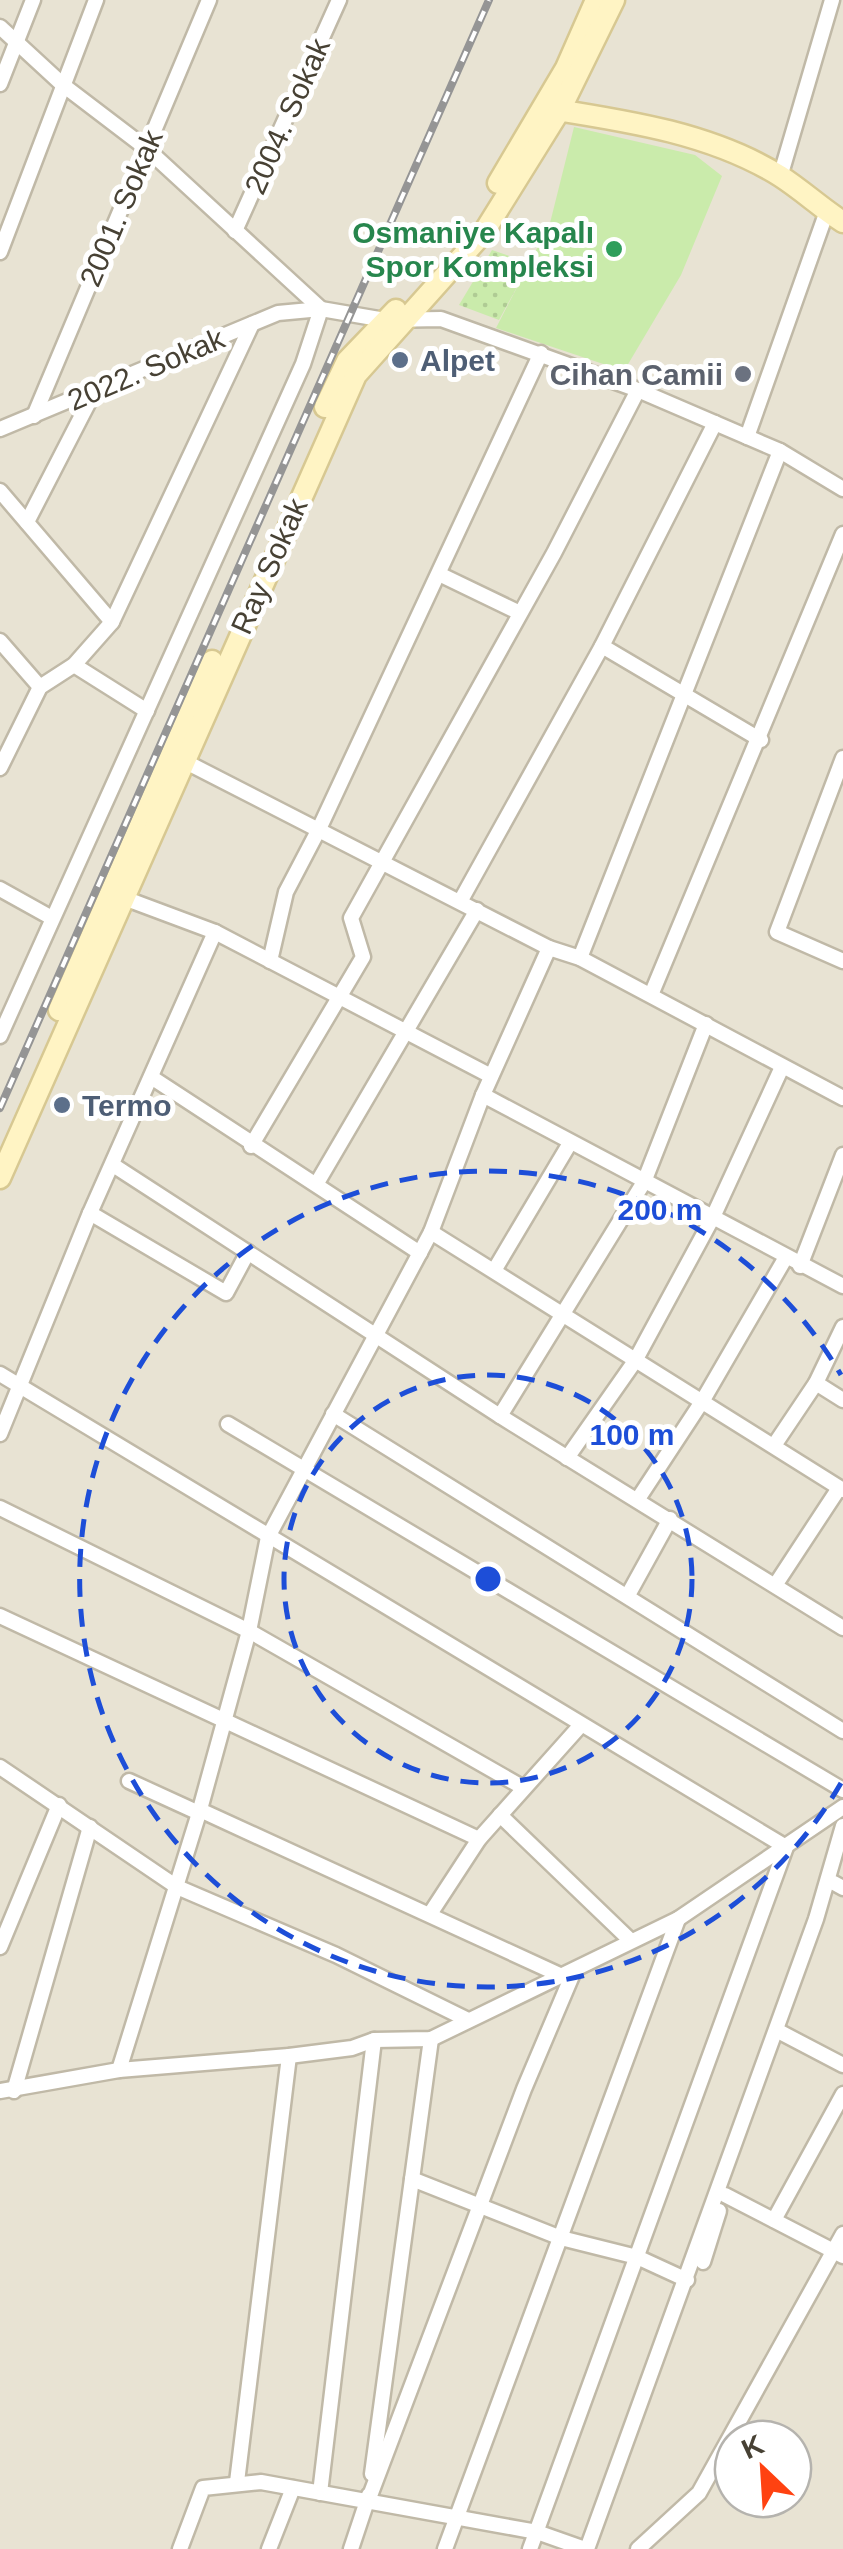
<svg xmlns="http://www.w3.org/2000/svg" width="843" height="2549" font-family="Helvetica,sans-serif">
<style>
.residential{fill:#e8e3d3;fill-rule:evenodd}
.park{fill:url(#park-dots)}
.pitch{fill:#caebab}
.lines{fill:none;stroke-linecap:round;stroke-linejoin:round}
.street-casing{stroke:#c0b9a7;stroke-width:19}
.secondary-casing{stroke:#d7c892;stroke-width:25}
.street{stroke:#fff;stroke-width:14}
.secondary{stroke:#fff4c4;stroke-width:20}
.rail-casing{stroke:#959595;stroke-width:8}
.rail{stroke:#fff;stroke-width:4;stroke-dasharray:11;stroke-linecap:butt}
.ring{fill:none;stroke:#1d4ed8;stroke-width:5;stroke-dasharray:18 12}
.leisure-dot{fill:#2e9e5b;stroke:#fff;stroke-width:4}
.service-dot{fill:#5c6f8a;stroke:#fff;stroke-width:4}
.worship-dot{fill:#6b7280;stroke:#fff;stroke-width:4}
.labels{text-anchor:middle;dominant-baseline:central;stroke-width:10;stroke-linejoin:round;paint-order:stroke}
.street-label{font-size:30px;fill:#474134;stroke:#fff}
.leisure-label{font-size:30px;font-weight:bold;fill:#27864d;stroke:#fff;text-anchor:end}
.service-label{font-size:30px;font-weight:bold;fill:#4e5e75;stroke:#fff;text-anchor:start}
.worship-label{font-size:30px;font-weight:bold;fill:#5b616d;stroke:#fff;text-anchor:end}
.centre{fill:#1d4ed8;stroke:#fff;stroke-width:5}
.ring-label{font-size:30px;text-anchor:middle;font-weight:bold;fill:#1d4ed8;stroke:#fff;stroke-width:10;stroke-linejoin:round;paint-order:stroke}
</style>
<defs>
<pattern id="park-dots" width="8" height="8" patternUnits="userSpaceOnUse" patternTransform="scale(2.5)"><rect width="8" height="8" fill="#caebab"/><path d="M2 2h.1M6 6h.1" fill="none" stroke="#afcb94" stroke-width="1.8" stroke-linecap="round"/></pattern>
</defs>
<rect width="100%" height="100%" fill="#f4f0e5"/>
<!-- residential -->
<path class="residential" d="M0 0H843V2549H0ZM733 2439H793V2499H733Z"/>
<!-- park -->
<path class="park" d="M492 250 530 263 499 320 459 305Z"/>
<!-- pitch -->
<path class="pitch" d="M574 127 695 155 722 176 681 275 624 371 496 328 550 223Z"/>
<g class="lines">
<defs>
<g id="street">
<path d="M0 27 63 85 147 149 321 309"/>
<path d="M0 84 33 0"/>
<path d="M780 177 832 0"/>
<path d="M235 231 339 0"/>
<path d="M0 252 96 0"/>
<path d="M34 416 209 0"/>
<path d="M0 429 278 313 321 309 385 320 441 319 638 390 780 451 843 489"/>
<path d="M747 437 827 211"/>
<path d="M0 491 112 622"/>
<path d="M27 522 95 390"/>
<path d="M439 574 518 612"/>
<path d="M0 641 40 687"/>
<path d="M602 646 761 740"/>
<path d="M74 665 147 711"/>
<path d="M843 758 777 932 843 961"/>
<path d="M184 761 549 948 580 958 843 1098"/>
<path d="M0 768 40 687 74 665 112 622 252 324"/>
<path d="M0 889 52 918"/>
<path d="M124 898 215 932 491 1076"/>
<path d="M461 900 602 646 715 423"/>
<path d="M580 958 780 451"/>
<path d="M270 961 286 892 319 829 541 353"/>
<path d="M651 995 843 534"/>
<path d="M0 1036 303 364 321 309"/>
<path d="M151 1077 420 1253"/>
<path d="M483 1095 843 1286"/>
<path d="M251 1146 363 957 351 918 554 553 638 390"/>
<path d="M113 1165 500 1416 843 1628"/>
<path d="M317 1183 477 910"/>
<path d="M90 1213 226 1293 248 1252"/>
<path d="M431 1232 843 1490"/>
<path d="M800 1266 843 1155"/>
<path d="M495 1269 570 1143"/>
<path d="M0 1374 786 1847 530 2549"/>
<path d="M816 1383 843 1400"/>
<path d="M333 1414 843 1731"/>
<path d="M500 1416 644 1182 706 1024"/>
<path d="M228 1424 843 1790"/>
<path d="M0 1434 90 1213 215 932"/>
<path d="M775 1444 816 1383 843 1327"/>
<path d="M567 1458 635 1361 713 1217 782 1067"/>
<path d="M638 1499 703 1400 786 1257"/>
<path d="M0 1508 249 1631 522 1787"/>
<path d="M776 1584 839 1488"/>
<path d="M628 1595 670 1519"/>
<path d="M0 1616 479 1839"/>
<path d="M0 1767 177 1887 336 1955 466 2019"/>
<path d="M129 1781 199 1813"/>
<path d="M200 1810 562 1976"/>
<path d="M500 1815 630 1940"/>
<path d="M834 1883 843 1888"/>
<path d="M430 1914 479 1839 580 1726"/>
<path d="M0 1947 59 1805"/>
<path d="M780 2032 843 2065"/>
<path d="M119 2070 199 1813 249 1631 268 1537 431 1232 483 1095 549 948"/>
<path d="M0 2091 119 2070 289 2056 352 2048 374 2040 431 2039 678 1919 843 1807"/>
<path d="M14 2091 90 1827"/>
<path d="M412 2179 561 2238 637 2257 687 2280"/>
<path d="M725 2195 843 2256"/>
<path d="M774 2220 843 2094"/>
<path d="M703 2262 719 2211"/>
<path d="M372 2474 431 2039"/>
<path d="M237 2482 289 2056"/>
<path d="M320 2493 374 2040"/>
<path d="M368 2501 524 2089 574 1971"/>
<path d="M180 2549 203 2488 261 2482 537 2532 585 2549"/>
<path d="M269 2549 293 2488"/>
<path d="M351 2549 369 2495"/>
<path d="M445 2549 678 1919"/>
<path d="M587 2549 816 1919 843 1826"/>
<path d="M638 2549 699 2493 843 2234"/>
</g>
<g id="secondary">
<path d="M551 109C628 121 713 134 780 176 802 190 821 208 843 222"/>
<path d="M498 183 566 68 596 0"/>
<path d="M325 407 347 361 396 310"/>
<path d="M59 1010 212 661"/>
<path d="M0 1178 356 375 484 232 560 110 614 0"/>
</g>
</defs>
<!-- street casing -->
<use href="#street" class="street-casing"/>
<!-- secondary casing -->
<use href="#secondary" class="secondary-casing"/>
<!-- street -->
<use href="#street" class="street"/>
<!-- secondary -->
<use href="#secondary" class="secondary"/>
<defs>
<path id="rail" d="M0 1108 489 0"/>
</defs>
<!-- rail casing -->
<use href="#rail" class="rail-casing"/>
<!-- rail -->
<use href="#rail" class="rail"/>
</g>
<!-- distance rings -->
<g class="ring">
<circle cx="488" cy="1579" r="204"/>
<path d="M841 1783A408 408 0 1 1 841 1375"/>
</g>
<!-- markers -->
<circle class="leisure-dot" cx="614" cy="249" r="10"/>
<g class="service-dot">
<circle cx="400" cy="360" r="10"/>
<circle cx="62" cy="1105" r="10"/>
</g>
<circle class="worship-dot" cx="743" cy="374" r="10"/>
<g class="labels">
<!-- street labels -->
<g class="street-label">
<text transform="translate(287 116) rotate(-66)">2004. Sokak</text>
<text transform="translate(121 208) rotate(-67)">2001. Sokak</text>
<text transform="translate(146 369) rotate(-23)">2022. Sokak</text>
<text transform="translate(269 566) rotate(-66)">Ray Sokak</text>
</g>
<!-- leisure labels -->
<g class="leisure-label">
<text x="594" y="232">Osmaniye Kapalı<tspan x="594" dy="34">Spor Kompleksi</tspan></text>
</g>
<!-- service labels -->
<g class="service-label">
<text x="420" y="360">Alpet</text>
<text x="82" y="1105">Termo</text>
</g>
<!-- worship labels -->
<g class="worship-label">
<text x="723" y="374">Cihan Camii</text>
</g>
</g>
<circle cx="488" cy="1579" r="15" class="centre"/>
<g class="ring-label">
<text x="660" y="1220">200 m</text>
<text x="632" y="1445">100 m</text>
</g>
<!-- north arrow -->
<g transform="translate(763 2469) rotate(335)"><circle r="48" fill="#ffffff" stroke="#b5b3ae" stroke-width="2.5"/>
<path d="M0-8L18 38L0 25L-18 38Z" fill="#ff4211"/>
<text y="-15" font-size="28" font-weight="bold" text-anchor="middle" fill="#474134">K</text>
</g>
</svg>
